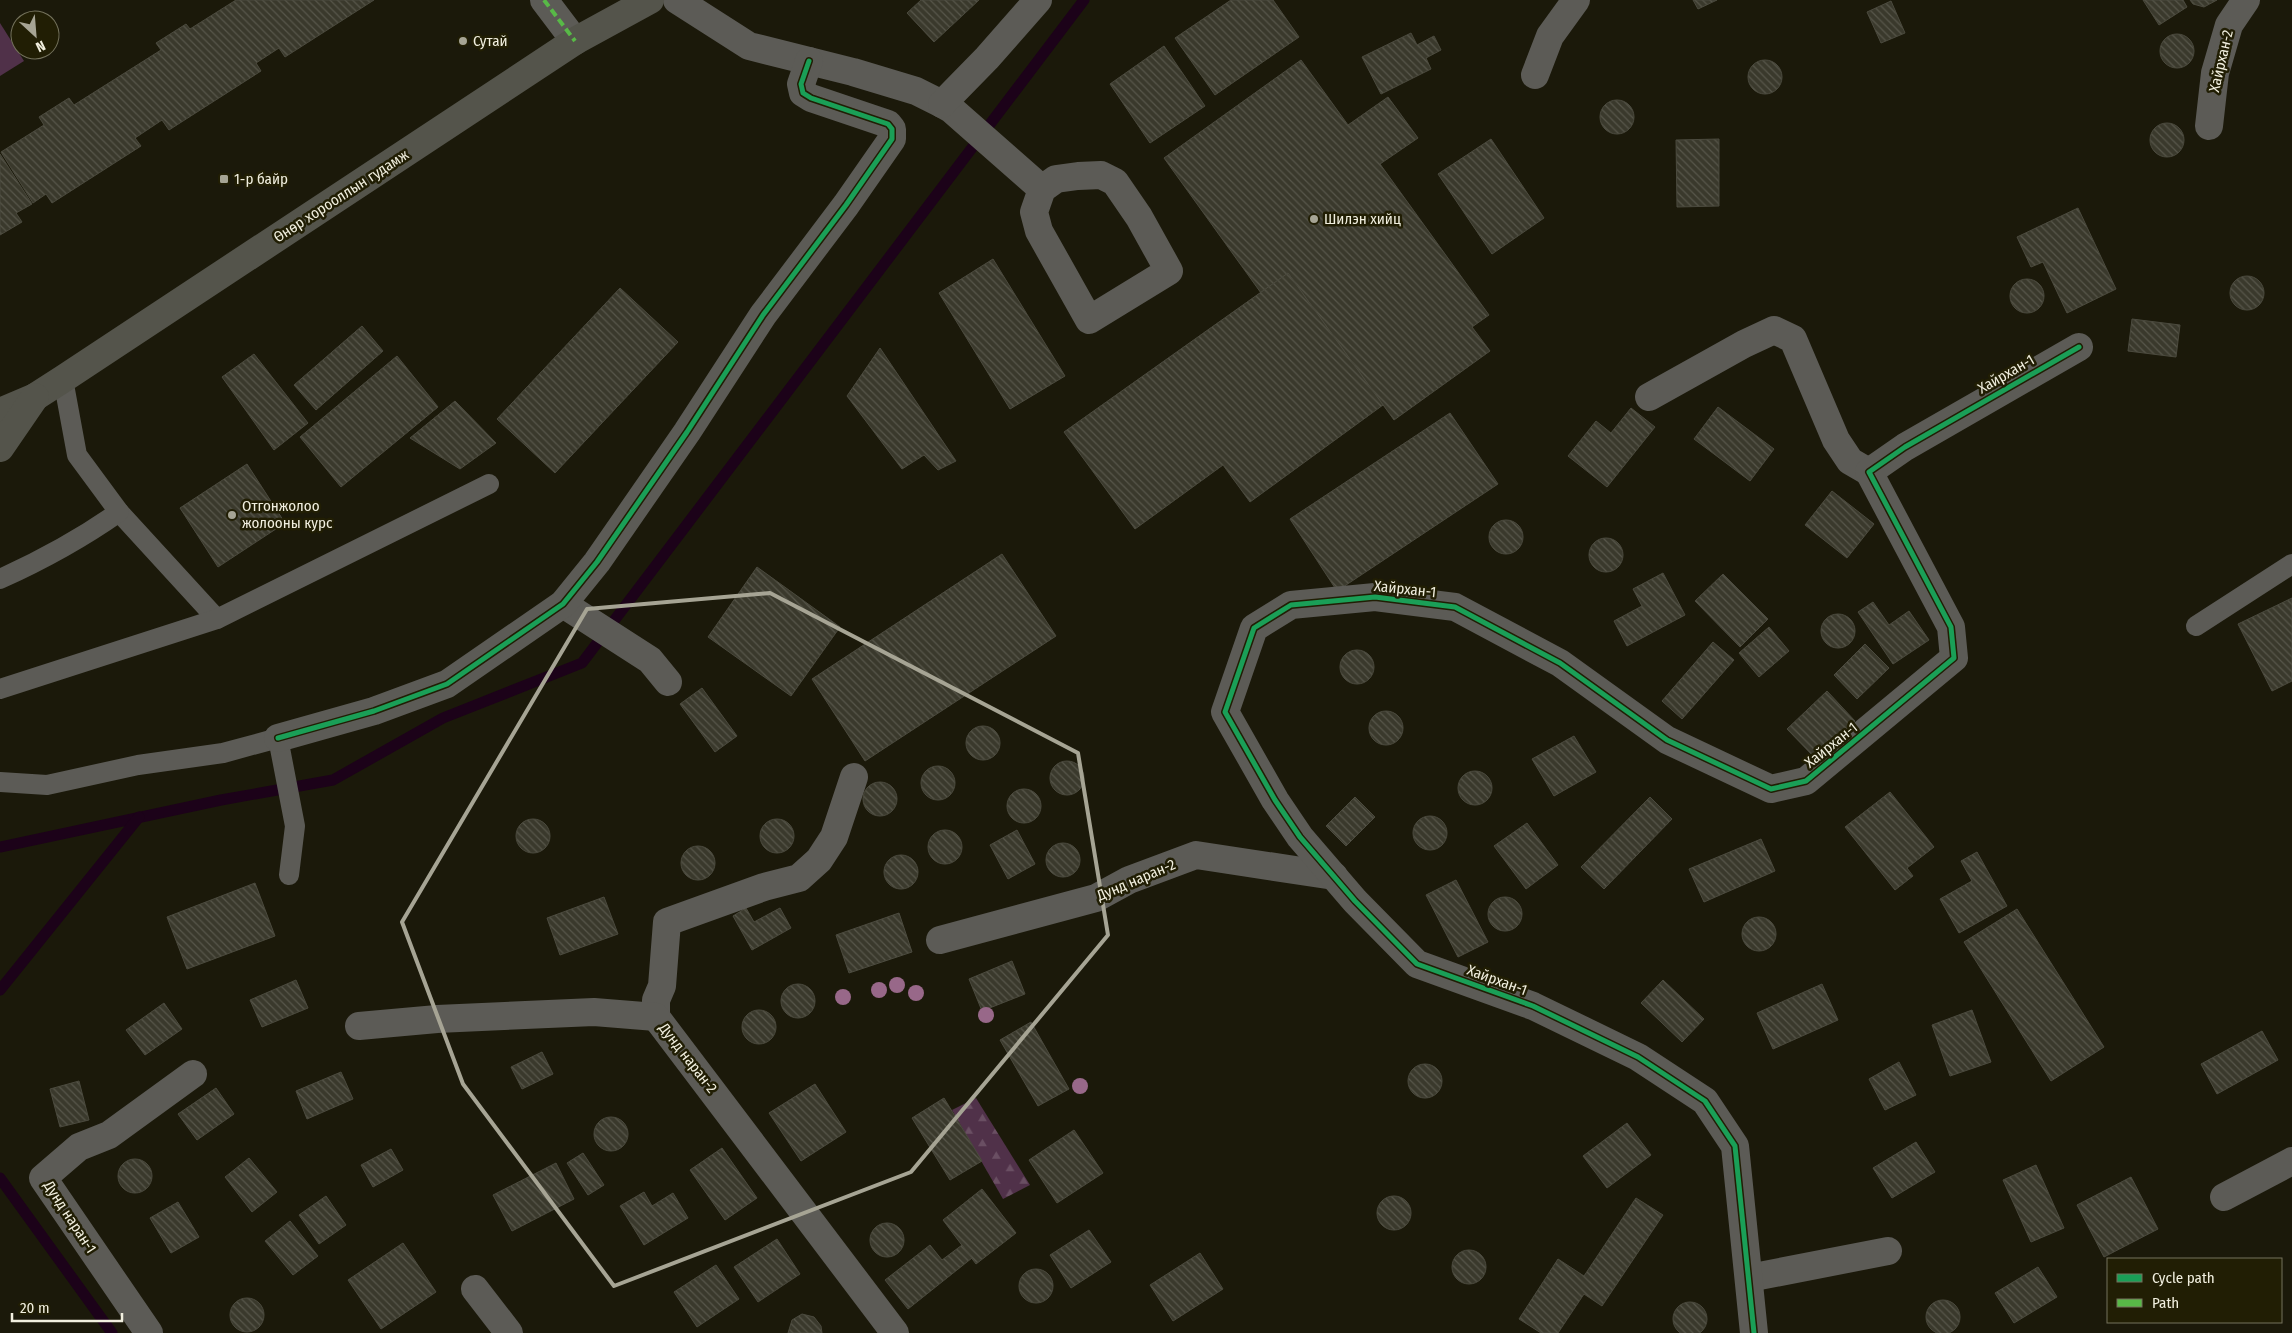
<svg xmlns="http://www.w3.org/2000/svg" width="2292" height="1333" font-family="'Fira Sans Condensed',sans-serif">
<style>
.forest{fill:url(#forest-firs)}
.park{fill:#503149}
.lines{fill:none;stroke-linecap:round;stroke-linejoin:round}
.stream{stroke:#1c0219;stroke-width:11}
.building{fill:url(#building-back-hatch);stroke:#4b4a3e}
.lane{stroke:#5c5b56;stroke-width:20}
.street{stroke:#5c5b56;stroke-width:28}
.secondary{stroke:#54544b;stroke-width:28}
.quiet{stroke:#58b947;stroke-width:4;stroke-dasharray:8 4;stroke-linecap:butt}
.cycleway-casing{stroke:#211e04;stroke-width:8}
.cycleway{stroke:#1a9f57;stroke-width:5}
.tree{fill:#986889}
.marked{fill:none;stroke:#a6a494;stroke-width:4;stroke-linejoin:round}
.poi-dot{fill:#a6a494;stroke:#211e04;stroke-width:2}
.labels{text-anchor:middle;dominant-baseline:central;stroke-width:5;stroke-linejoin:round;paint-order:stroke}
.poi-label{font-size:15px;fill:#f1efdf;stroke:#211e04;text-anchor:start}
.street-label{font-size:15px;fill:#f1efdf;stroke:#211e04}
</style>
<defs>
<pattern id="forest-firs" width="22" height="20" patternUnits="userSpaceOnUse" patternTransform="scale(1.25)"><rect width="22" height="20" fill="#503149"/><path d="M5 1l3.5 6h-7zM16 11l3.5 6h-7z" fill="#6a4f63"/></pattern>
<pattern id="building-back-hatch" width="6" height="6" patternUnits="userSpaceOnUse" patternTransform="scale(1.25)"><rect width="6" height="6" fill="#3a392c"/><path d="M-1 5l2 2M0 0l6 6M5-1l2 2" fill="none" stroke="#57564a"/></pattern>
</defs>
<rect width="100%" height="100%" fill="#1b190a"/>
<!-- forest -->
<path class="forest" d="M976 1098 1030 1185 1003 1199 952 1110Z"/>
<!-- park -->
<path class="park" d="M0 23 24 61 0 76Z"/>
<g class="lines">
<!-- stream -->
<g class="stream">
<path d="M0 847 221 800 333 780 443 718 582 663 1084 0"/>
<path d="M0 990 139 817"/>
<path d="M0 1178 112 1333"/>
</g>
</g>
<!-- building -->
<g class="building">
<path d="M236 0H374L285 57 279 48 256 63 261 71 169 130 162 120 135 138 141 146 52 203 46 194 33 203 1 152 44 125 39 117 69 98 74 105 161 50 156 43 186 24 190 29Z"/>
<path d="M921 0H979L934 42 907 13Z"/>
<path d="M1231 0H1273L1299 37 1215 95 1175 38Z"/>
<path d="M1693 0H1717L1698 9Z"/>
<path d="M2143 0H2183L2187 7 2159 25Z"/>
<path d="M2190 0H2217L2204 7 2193 4Z"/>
<path d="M1891 1 1905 33 1881 43 1867 12Z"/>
<path d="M1411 33 1417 45 1434 36 1441 50 1426 58 1431 69 1381 94 1362 57Z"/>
<circle cx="2177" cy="51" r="17"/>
<path d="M1164 46 1205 106 1150 143 1110 84Z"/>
<circle cx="1765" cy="77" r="17"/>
<path d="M1301 60 1348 125 1388 97 1418 138 1380 164 1489 315 1472 327 1490 351 1394 420 1288 273 1261 293 1164 158Z"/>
<circle cx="1617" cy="117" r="17"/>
<circle cx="2167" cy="140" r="17"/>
<path d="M1491 139 1544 218 1492 254 1438 174Z"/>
<path d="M1719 139V206L1677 207 1676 140Z"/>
<path d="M0 154 32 204 16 213 22 222 0 235Z"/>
<path d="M2078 208 2116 289 2067 313 2043 262 2031 267 2017 237Z"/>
<path d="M993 259 1065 376 1010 409 939 293Z"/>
<path d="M1288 273 1383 405 1250 502 1223 465 1135 529 1064 432Z"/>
<circle cx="2247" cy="293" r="17"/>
<circle cx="2027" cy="296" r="17"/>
<path d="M620 288 678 342 555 473 497 419Z"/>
<path d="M2132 319 2180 325 2176 357 2128 351Z"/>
<path d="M362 326 383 351 316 410 294 385Z"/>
<path d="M880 348 956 461 938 470 924 455 902 469 847 396Z"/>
<path d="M254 354 308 423 274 450 222 377Z"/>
<path d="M397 356 438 407 341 487 300 437Z"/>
<path d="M455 401 496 443 460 469 410 438Z"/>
<path d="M1718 407 1774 449 1750 481 1694 439Z"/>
<path d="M1631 408 1655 427 1607 487 1568 456 1596 421 1611 433Z"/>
<path d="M1450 413 1498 484 1337 591 1290 519Z"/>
<path d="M247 464 285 523 218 567 180 508Z"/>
<path d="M1832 491 1874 524 1847 558 1805 525Z"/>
<circle cx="1506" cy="537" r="17"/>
<circle cx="1606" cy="555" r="17"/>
<path d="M1002 554 1056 636 865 761 812 679Z"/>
<path d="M757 567 840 627 791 696 708 637Z"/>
<path d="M1663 573 1685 615 1627 646 1614 621 1642 606 1633 589Z"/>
<path d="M1723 574 1768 619 1740 647 1695 601Z"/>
<path d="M2292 598V681L2272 691 2238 624Z"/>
<path d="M1873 602 1889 625 1909 611 1929 640 1893 664 1858 612Z"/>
<circle cx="1838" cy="631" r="17"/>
<path d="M1769 627 1789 651 1759 677 1739 653Z"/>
<path d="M1713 642 1734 660 1682 719 1662 701Z"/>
<path d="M1865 644 1889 668 1857 699 1834 675Z"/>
<circle cx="1357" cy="667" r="17"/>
<path d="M702 688 737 736 715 752 680 704Z"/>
<path d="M1827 691 1855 721 1816 759 1787 729Z"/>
<circle cx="1386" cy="728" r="17"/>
<circle cx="983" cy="743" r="17"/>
<path d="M1574 736 1596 772 1554 796 1532 759Z"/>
<circle cx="1067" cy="778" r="17"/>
<circle cx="938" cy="783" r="17"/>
<circle cx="1475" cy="788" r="17"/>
<circle cx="880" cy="799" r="17"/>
<circle cx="1024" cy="806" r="17"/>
<path d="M1890 792 1934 847 1907 868 1913 876 1895 890 1845 827Z"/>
<path d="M1355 797 1375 817 1346 846 1326 826Z"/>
<path d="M1650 797 1672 819 1604 889 1581 867Z"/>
<circle cx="1430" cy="833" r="17"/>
<circle cx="533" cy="836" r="17"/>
<circle cx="777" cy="836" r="17"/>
<path d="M1527 823 1558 865 1526 889 1494 846Z"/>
<circle cx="945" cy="847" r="17"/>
<path d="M1017 830 1035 864 1008 879 990 845Z"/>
<path d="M1761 839 1775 871 1704 902 1689 869Z"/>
<circle cx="1063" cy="860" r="17"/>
<circle cx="698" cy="863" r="17"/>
<path d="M1977 852 2007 906 1959 933 1940 899 1972 881 1961 861Z"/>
<circle cx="901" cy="872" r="17"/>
<path d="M1456 880 1488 942 1458 957 1426 895Z"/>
<path d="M255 883 275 936 187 969 167 917Z"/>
<circle cx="1505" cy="914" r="17"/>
<path d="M604 897 618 934 560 955 547 918Z"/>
<path d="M746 908 754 922 780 908 791 928 752 950 733 916Z"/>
<path d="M2017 909 2104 1047 2051 1081 1964 942Z"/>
<path d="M899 913 912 952 849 973 836 935Z"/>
<circle cx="1759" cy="934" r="17"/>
<path d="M1012 961 1025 994 982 1011 969 979Z"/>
<path d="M296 980 308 1008 262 1027 250 1000Z"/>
<path d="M1663 980 1704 1019 1682 1042 1641 1003Z"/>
<circle cx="798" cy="1001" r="17"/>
<path d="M1822 984 1838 1020 1773 1049 1757 1013Z"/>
<path d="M164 1003 182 1029 145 1055 126 1030Z"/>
<circle cx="759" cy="1027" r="17"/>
<path d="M1972 1010 1991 1062 1950 1076 1932 1025Z"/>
<path d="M1031 1022 1069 1089 1038 1106 1000 1040Z"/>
<path d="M2262 1031 2278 1060 2217 1094 2201 1064Z"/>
<path d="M542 1052 553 1074 522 1089 511 1067Z"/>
<path d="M1899 1062 1916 1095 1885 1110 1869 1079Z"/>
<circle cx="1425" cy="1081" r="17"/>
<path d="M341 1072 353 1099 307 1119 296 1091Z"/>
<path d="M79 1081 89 1120 60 1127 50 1089Z"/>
<path d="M815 1084 846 1132 801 1161 769 1113Z"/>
<path d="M216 1088 234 1114 197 1140 178 1114Z"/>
<path d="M944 1098 982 1161 950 1180 912 1118Z"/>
<circle cx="611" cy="1134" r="17"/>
<path d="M1627 1123 1651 1155 1607 1188 1583 1156Z"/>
<path d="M1074 1130 1103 1173 1057 1203 1029 1160Z"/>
<path d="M1916 1142 1935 1172 1892 1198 1873 1168Z"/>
<path d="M722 1148 757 1198 725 1220 690 1170Z"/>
<path d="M391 1149 403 1170 373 1187 361 1165Z"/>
<path d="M583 1153 604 1185 588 1195 567 1163Z"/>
<path d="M249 1158 277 1192 252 1212 225 1177Z"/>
<circle cx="135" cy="1176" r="17"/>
<path d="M556 1163 574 1199 512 1231 493 1195Z"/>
<path d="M2036 1165 2064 1228 2031 1242 2003 1180Z"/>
<path d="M2131 1177 2158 1229 2104 1257 2077 1205Z"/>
<path d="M982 1189 1016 1233 976 1264 943 1220Z"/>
<path d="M644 1192 652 1206 673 1193 688 1218 644 1245 620 1206Z"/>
<circle cx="1394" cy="1213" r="17"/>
<path d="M326 1196 346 1225 319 1244 299 1215Z"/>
<path d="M1636 1198 1663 1215 1602 1306 1584 1294 1558 1333H1541L1519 1319 1558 1259 1584 1276Z"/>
<path d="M178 1202 199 1237 171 1253 150 1218Z"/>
<path d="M290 1221 318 1256 293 1275 265 1241Z"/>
<circle cx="887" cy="1240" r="17"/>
<path d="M1089 1230 1111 1262 1071 1288 1050 1255Z"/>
<path d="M777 1239 800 1274 758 1302 734 1267Z"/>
<path d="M403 1243 436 1292 381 1329 348 1280Z"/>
<path d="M930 1245 942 1260 962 1245 972 1258 908 1309 885 1280Z"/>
<circle cx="1469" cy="1267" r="17"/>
<path d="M1200 1253 1223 1289 1173 1321 1150 1285Z"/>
<path d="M716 1265 739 1299 697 1327 674 1292Z"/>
<path d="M2038 1267 2057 1297 2014 1323 1995 1293Z"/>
<circle cx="1036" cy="1286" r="17"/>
<circle cx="247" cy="1315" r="17"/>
<circle cx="1943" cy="1317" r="17"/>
<circle cx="1690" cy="1319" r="17"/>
<path d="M802 1314 814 1317 821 1326 822 1333H788L792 1320Z"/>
</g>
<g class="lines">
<!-- lane -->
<g class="lane">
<path d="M119 512 217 619"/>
<path d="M0 579C42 560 82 538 119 512L77 455 63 379"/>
<path d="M2196 626 2292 564"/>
<path d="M0 689 217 619 489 484"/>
<path d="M0 782 47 785 138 765 223 753 278 738 295 826 289 875"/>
</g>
<!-- street -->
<g class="street">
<path d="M544 0 575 41"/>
<path d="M677 0 749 46 853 72 916 91 942 104 951 109 1042 189 1034 212 1039 231 1089 320 1169 271 1139 217 1115 182 1101 175 1078 176 1056 179 1042 189"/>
<path d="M1535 75 1550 36 1576 0"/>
<path d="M942 104 987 58 1038 0"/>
<path d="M2209 126 2215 73 2229 25 2246 0"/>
<path d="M1649 397 1744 344 1774 330 1793 339 1836 440 1850 461 1869 472"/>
<path d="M563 604 650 660 668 682"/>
<path d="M278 738 374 711 447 684 563 604 597 562 687 432 763 315 846 205 892 139V129L888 124 811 98 803 93 801 84 809 61"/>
<path d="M854 777 834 837 819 860 799 878 764 887 667 922 662 986 656 1000V1017L895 1333"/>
<path d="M940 940 1096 898 1129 880 1196 855 1334 876"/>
<path d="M359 1026 437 1019 594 1012 656 1017"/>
<path d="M2224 1197 2292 1161"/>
<path d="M1749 1278 1888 1251"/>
<path d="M475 1289 509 1333"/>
<path d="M149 1333 43 1178 79 1147 109 1135 193 1074"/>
<path d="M1754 1333 1735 1146 1705 1101 1638 1057 1533 1006 1417 964 1355 901 1300 837 1275 800 1225 712 1254 628 1291 605 1375 597 1455 607 1560 663 1667 740 1771 789 1806 781 1954 658 1951 627 1869 472 1905 447 2079 347"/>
</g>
<!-- secondary -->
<g class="secondary">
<path d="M0 412 35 397 63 379 575 41 650 0"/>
<path d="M0 448 35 397"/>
</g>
<!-- quiet -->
<path class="quiet" d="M544 0 575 41"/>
<defs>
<g id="cycleway">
<path d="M278 738 374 711 447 684 563 604 597 562 687 432 763 315 846 205 892 139V129L888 124 811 98 803 93 801 84 809 61"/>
<path d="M1754 1333 1735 1146 1705 1101 1638 1057 1533 1006 1417 964 1355 901 1300 837 1275 800 1225 712 1254 628 1291 605 1375 597 1455 607 1560 663 1667 740 1771 789 1806 781 1954 658 1951 627 1869 472 1905 447 2079 347"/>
</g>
</defs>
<!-- cycleway casing -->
<use href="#cycleway" class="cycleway-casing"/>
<!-- cycleway -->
<use href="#cycleway" class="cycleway"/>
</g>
<!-- trees -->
<g class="tree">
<circle cx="897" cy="985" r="8"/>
<circle cx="879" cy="990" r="8"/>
<circle cx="916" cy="993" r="8"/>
<circle cx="843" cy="997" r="8"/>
<circle cx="986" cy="1015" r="8"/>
<circle cx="1080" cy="1086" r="8"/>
</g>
<!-- marked area -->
<path class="marked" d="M770 593 1078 753 1108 935 911 1172 614 1286 463 1084 402 922 587 609Z"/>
<!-- markers -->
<g class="poi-dot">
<circle cx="463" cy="41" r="5"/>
<rect x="219" y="174" width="10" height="10" rx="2.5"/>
<circle cx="1314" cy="219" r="5"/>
<circle cx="232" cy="515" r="5"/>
</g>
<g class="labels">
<!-- poi labels -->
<g class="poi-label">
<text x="473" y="41">Сутай</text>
<text x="234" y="179">1-р байр</text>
<text x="1324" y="219">Шилэн хийц</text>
<text x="242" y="506">Отгонжолоо<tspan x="242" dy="17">жолооны курс</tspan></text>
</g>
<!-- street labels -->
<g class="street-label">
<text transform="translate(2221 61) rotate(-77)">Хайрхан-2</text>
<text transform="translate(341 196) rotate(-33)">Өнөр хорооллын гудамж</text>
<text transform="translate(2006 374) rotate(-30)">Хайрхан-1</text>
<text transform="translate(1405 589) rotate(6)">Хайрхан-1</text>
<text transform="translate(1831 745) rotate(-39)">Хайрхан-1</text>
<text transform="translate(1136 880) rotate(-23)">Дунд наран-2</text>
<text transform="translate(1497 980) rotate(20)">Хайрхан-1</text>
<text transform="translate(688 1058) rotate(52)">Дунд наран-2</text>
<text transform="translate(70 1217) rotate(57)">Дунд наран-1</text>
</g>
</g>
<!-- legend -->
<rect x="2107" y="1258" width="175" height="65" fill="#211e04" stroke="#74725c"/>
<rect x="2117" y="1274" width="25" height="8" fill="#1a9f57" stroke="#74725c"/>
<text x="2152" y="1283" font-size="15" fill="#f1efdf">Cycle path</text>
<rect x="2117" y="1299" width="25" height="8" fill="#58b947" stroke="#74725c"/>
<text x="2152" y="1308" font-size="15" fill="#f1efdf">Path</text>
<!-- north arrow -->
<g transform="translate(35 35) rotate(154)"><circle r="24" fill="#211e04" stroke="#74725c"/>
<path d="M0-4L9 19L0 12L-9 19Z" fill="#a6a494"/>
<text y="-8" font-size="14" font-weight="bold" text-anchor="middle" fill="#f1efdf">N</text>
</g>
<!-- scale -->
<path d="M12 1313v8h110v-8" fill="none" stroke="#f1efdf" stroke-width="2.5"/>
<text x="20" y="1313" font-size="15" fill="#f1efdf" stroke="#211e04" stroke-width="4" paint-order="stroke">20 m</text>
</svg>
